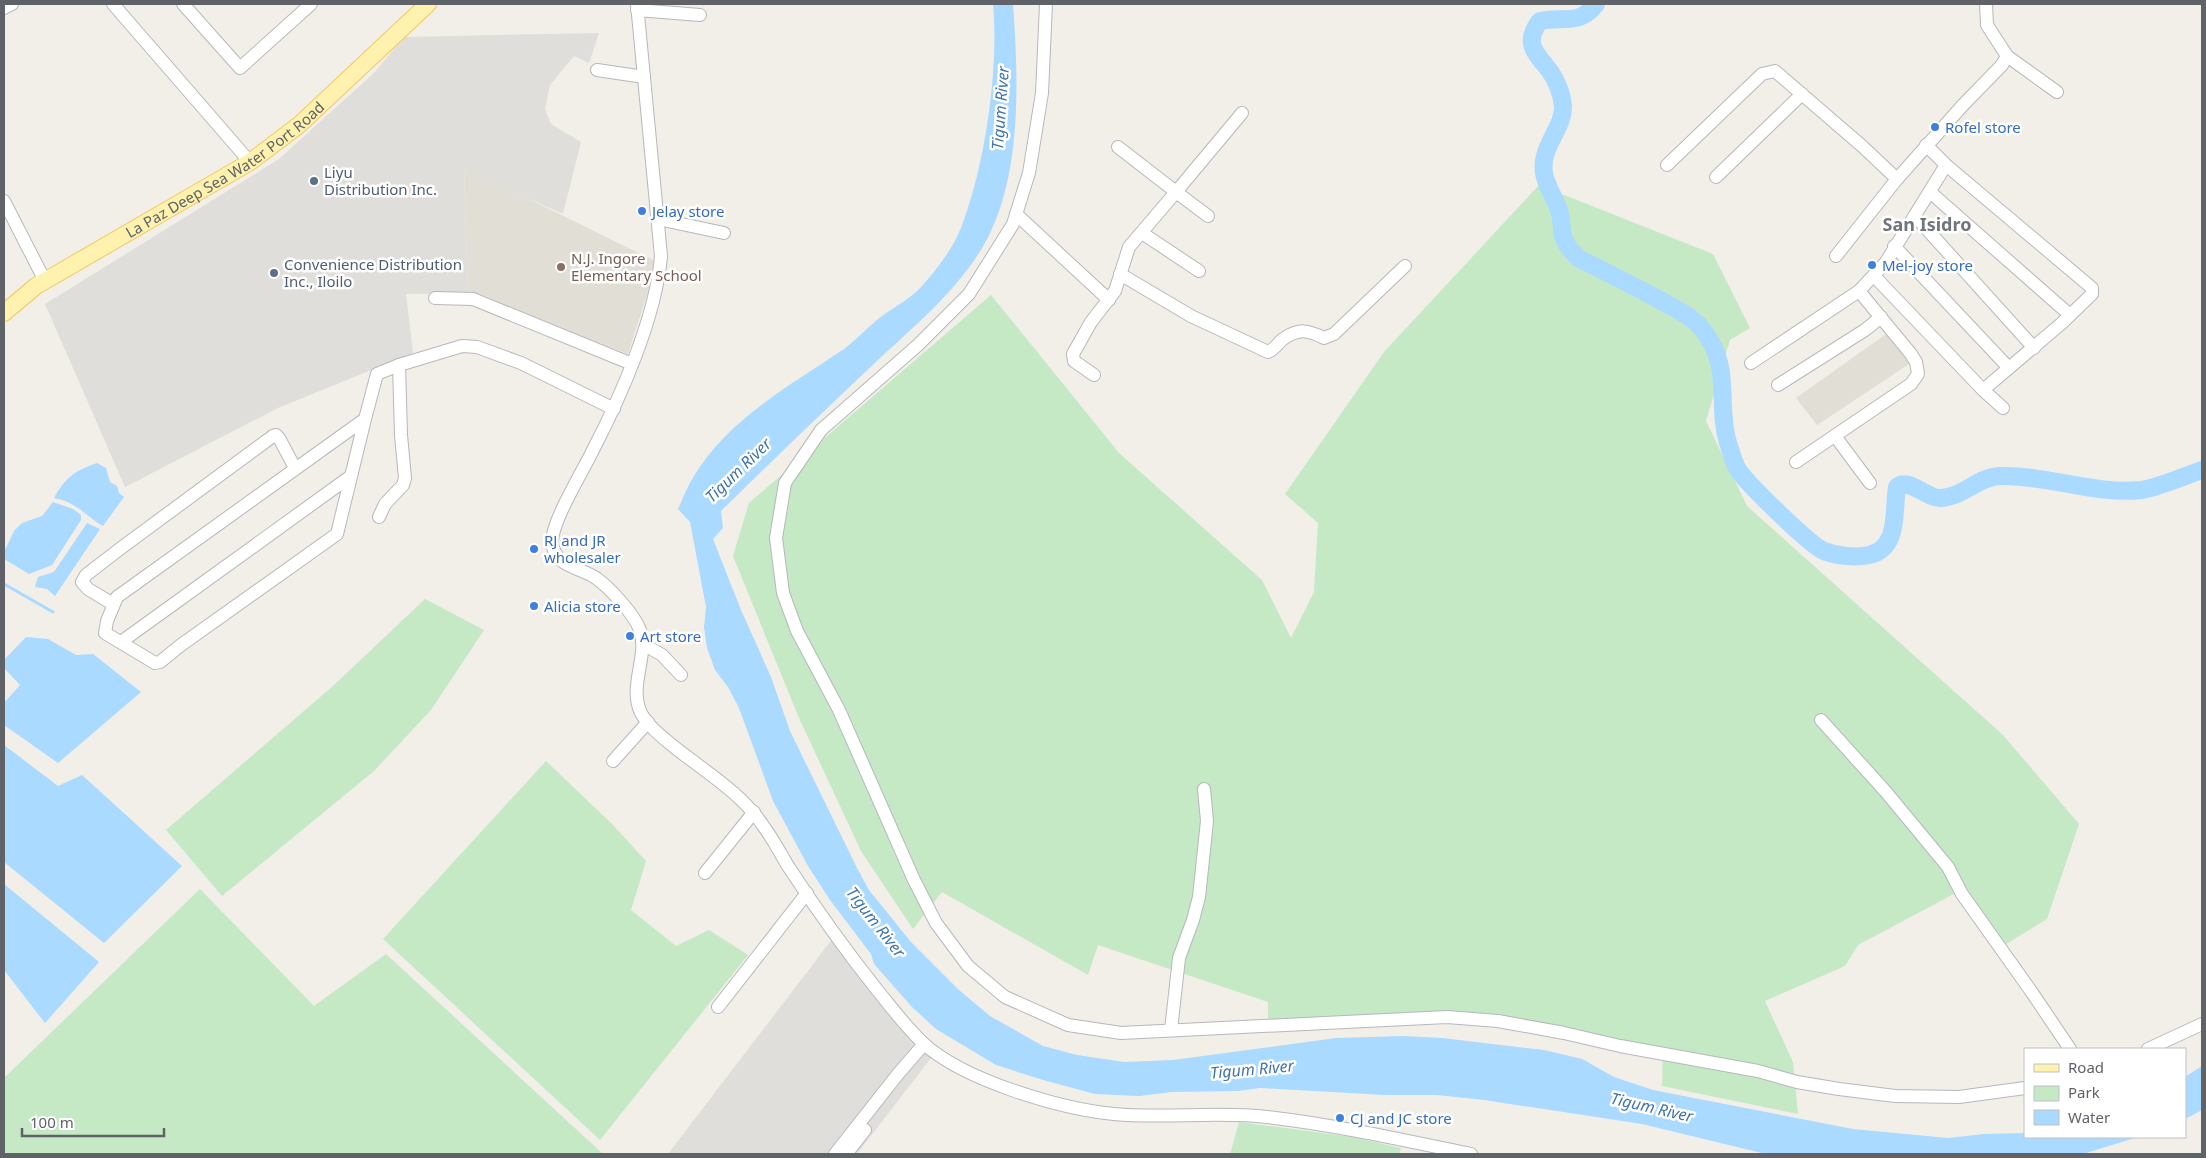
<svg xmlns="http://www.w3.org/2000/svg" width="2206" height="1158" font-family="'Noto Sans',sans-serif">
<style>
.industrial{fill:#e0deda}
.education{fill:#e1ded6}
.green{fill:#c5e8c5}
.water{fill:#aadaff}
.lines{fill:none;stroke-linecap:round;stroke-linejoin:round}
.stream{stroke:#aadaff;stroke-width:3}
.river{stroke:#aadaff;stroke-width:18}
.minor-casing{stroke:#b5b8bc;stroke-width:14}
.major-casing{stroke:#f2c960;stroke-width:18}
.minor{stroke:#fff;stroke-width:12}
.major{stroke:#fff2af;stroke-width:16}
.shop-dot{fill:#3f7fe0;stroke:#fff;stroke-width:2}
.service-dot{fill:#5c6f8a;stroke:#fff;stroke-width:2}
.education-dot{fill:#8d6e63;stroke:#fff;stroke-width:2}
.labels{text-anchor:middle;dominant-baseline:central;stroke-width:5;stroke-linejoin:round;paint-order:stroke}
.shop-label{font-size:15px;fill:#366cbe;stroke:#fff;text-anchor:start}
.street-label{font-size:15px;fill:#5f6368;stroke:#fff}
.service-label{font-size:15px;fill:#4e5e75;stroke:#fff;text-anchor:start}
.education-label{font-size:15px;fill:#785e54;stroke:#fff;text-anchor:start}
.water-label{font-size:16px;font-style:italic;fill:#4174aa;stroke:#fff}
.quarter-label{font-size:18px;font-weight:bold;fill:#70757a;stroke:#fff}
</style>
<rect width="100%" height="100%" fill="#f1efe8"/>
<!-- industrial -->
<g class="industrial">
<path d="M599 33 589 63 574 56 550 85 545 109 551 124 581 142 563 214 464 170 468 293 406 294 413 353 278 408 125 487 45 304 279 159 374 73 404 37Z"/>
<path d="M833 938 906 1033 931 1058 857 1154H668Z"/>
</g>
<!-- education -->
<g class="education">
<path d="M464 167 655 261 654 273 628 354 542 321 481 294 468 293Z"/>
<path d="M1889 332 1909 364 1817 425 1796 398Z"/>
</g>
<!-- green -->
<g class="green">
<path d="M1539 185 1713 254 1750 328 1730 340 1706 421 1747 506 2003 735 2079 824 2047 919 2003 946 1965 888 1858 945 1845 966 1765 1001 1793 1062 1798 1114 1662 1086 1663 1047 1621 1042 1499 1016 1268 1020V1002L1098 945 1088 975 942 892 913 929 861 851 799 718 733 556 749 503 991 295 1119 453 1262 580 1291 638 1314 592 1318 523 1285 494 1384 352Z"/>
<path d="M425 599 484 630 431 710 374 771 222 896 166 830 333 686Z"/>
<path d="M546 761 612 824 646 861 631 910 676 946 709 930 748 955 600 1140 383 939Z"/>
<path d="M200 889 314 1006 386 954 603 1154H8L4 1151V1078Z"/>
<path d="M1239 1122 1352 1137 1401 1148 1399 1154H1230Z"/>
</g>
<!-- water -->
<g class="water">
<path d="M993 4H1013C1018 75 1022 165 991 231 968 281 919 322 879 359 826 409 773 460 721 511L723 528 713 539 741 610 771 677 790 731 857 868 869 890 911 942 959 990 990 1016 1043 1046 1077 1055 1124 1062 1173 1060 1336 1038 1403 1036 1442 1038 1544 1050 1582 1059 1614 1077 1653 1090 1853 1129 1948 1138 1984 1134 2025 1133V1137H2138L2083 1154H1766L1642 1124 1484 1100 1437 1095H1384L1260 1088 1238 1091 1172 1092 1139 1096 1095 1094 1043 1080 996 1065 936 1029 912 1007 874 964 871 954 830 900 808 866 773 801 739 708 728 687 715 670 707 648 704 627 706 607 690 522 678 509C682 500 686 490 691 481 726 420 788 387 844 349 856 340 867 328 878 319 892 308 909 300 921 287 936 271 953 248 961 228 985 166 999 70 993 4Z"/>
<path d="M97 463 106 468 110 482 117 486 119 493 124 497 103 526C84 515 77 502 54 498 66 477 74 471 97 463Z"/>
<path d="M53 502 73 509 81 515V520L52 565 29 574 4 559V552L14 531 22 523 42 516Z"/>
<path d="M87 523 100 529 55 596 47 589 35 587 38 577 54 572Z"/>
<path d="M26 637 48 639 76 655 93 654 141 692 58 763 4 725V703L20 685 4 668V660Z"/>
<path d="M4 745 58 786 82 775 182 866 104 943 4 862Z"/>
<path d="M4 884 99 962 45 1023 4 970Z"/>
<path d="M2202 1066V1110L2185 1119V1077Z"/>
</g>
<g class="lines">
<!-- stream -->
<path class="stream" d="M4 584 53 612"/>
<!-- river -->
<path class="river" d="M1596 4C1580 26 1562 16 1540 21 1523 43 1535 52 1549 70 1556 79 1562 94 1563 106 1564 123 1549 139 1545 156 1539 176 1552 192 1559 210 1563 220 1560 234 1566 243 1569 249 1574 253 1578 258 1604 271 1630 284 1656 298 1672 307 1691 315 1703 330 1733 368 1716 404 1728 443 1731 451 1733 460 1737 468 1744 481 1811 546 1824 551 1837 556 1856 558 1869 555 1900 548 1893 511 1897 487 1910 477 1926 499 1941 498 1963 497 1979 476 2001 476 2047 475 2096 495 2141 490 2160 487 2184 476 2202 470"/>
<defs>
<g id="minor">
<path d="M113 4 250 162"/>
<path d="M183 4 240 68 311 4"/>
<path d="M637 4 661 256C656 317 621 396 593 450 583 471 553 519 552 541 552 548 556 557 562 561 571 568 585 571 596 578 610 588 634 614 640 630 649 656 628 686 641 713 648 726 662 737 673 746 704 771 742 793 764 827 773 839 780 853 788 866 816 909 846 951 878 991 892 1008 906 1027 923 1043 963 1080 1060 1109 1114 1114 1165 1119 1217 1111 1267 1117 1336 1125 1403 1140 1471 1154"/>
<path d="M1046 4 1042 93 1029 173 1013 224 969 294 918 345 821 430 785 483 776 538 783 593 797 631 839 710 914 880 936 923 968 966 1005 997 1068 1025 1121 1033 1447 1017 1498 1021 1564 1033 1620 1046 1758 1071 1797 1082 1839 1089 1895 1096 1959 1097 2025 1088"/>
<path d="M4 8 12 4"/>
<path d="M637 10 700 15"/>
<path d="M2007 56 2057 92"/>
<path d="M597 70 644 77"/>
<path d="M1926 145 1946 165 2092 288V294L2062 323 1983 390"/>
<path d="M1667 165 1762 74 1775 71 1862 146 1897 179 1963 105 2002 65 2007 56 1987 25 1986 4"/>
<path d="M1716 177 1802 94"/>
<path d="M1930 192 2070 315"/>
<path d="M4 201 45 281"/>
<path d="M1016 214 1109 300"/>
<path d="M1208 216 1176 192 1242 113"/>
<path d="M1915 216 2034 348"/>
<path d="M658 219 724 233"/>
<path d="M1142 233 1199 271"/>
<path d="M1894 246 2009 368"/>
<path d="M1836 256 1897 179"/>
<path d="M1120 274 1191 316 1268 352C1275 349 1278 343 1283 339 1299 328 1308 330 1324 338L1334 334 1405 266"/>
<path d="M1874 276 1983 390 2003 408"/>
<path d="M435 298 473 299 632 364"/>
<path d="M1751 363 1859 291 1886 262 1946 165"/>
<path d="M1094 375 1074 361 1073 354 1091 322 1115 291 1129 247 1176 192 1118 147"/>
<path d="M1778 385 1865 330 1881 317"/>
<path d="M365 419 337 534 181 645 160 662 155 663 105 633 107 621 117 597 365 419 377 374 399 365 462 346 477 347 521 363 614 409"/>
<path d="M1835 436 1870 483"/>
<path d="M1796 462 1911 384 1918 374 1916 362 1911 354 1859 291"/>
<path d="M379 517 385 504 403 485 405 478 401 435 399 365"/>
<path d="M113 604 88 589 82 582 86 575 121 548 273 436 276 435 279 438 295 468"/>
<path d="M121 642 351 476"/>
<path d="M643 644 662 655 681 675"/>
<path d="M1821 720 1886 792 1948 867 1962 894 2033 994 2070 1049"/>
<path d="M613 761 648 722"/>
<path d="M705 873 754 812"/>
<path d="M718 1007 807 893"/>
<path d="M1171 1030 1179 958 1193 920 1199 897 1207 821 1204 789"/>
<path d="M2148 1049 2202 1024"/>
<path d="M835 1154 898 1074 924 1044"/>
<path d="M846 1154 865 1130"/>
</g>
<g id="major">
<path id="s1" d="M4 313 36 286 250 162 299 125 428 4"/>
</g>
</defs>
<!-- minor casing -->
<use href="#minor" class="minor-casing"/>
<!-- major casing -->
<use href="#major" class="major-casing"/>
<!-- minor -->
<use href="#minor" class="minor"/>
<!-- major -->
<use href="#major" class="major"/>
</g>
<!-- markers -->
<g class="shop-dot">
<circle cx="1935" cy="127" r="5"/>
<circle cx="642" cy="211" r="5"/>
<circle cx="1872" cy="265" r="5"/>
<circle cx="534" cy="549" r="5"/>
<circle cx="534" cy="606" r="5"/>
<circle cx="630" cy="636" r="5"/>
<circle cx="1340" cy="1118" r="5"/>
</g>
<g class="service-dot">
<circle cx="314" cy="181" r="5"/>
<circle cx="274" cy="273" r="5"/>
</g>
<circle class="education-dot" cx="561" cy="267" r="5"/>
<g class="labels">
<!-- shop labels -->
<g class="shop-label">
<text x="1945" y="127">Rofel store</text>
<text x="652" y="211">Jelay store</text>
<text x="1882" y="265">Mel-joy store</text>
<text x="544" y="540">RJ and JR<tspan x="544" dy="17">wholesaler</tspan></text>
<text x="544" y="606">Alicia store</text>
<text x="640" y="636">Art store</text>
<text x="1350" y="1118">CJ and JC store</text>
</g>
<!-- street labels -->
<g class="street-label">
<text stroke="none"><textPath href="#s1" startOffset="264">La Paz Deep Sea Water Port Road</textPath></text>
</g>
<!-- service labels -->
<g class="service-label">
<text x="324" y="172">Liyu<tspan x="324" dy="17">Distribution Inc.</tspan></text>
<text x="284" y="264">Convenience Distribution<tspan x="284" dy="17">Inc., Iloilo</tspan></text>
</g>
<!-- education labels -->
<g class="education-label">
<text x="571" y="258">N.J. Ingore<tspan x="571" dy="17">Elementary School</tspan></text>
</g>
<!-- water labels -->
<g class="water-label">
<text transform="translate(1000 108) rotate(-86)">Tigum River</text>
<text transform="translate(738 470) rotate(-44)">Tigum River</text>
<text transform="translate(876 922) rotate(52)">Tigum River</text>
<text transform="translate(1252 1069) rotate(-5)">Tigum River</text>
<text transform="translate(1652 1107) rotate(13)">Tigum River</text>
</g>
<!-- quarter labels -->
<g class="quarter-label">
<text x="1927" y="224">San Isidro</text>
</g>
</g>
<!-- border -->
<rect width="2206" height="1158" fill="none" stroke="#5f6368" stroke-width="10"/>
<!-- legend -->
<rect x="2024" y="1048" width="162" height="90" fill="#ffffff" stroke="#bfc1c3"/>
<rect x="2034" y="1064" width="25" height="8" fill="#fff2af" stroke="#bfc1c3"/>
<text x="2068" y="1073" font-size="15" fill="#5f6368">Road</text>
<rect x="2034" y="1086" width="25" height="15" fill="#c5e8c5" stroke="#bfc1c3"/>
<text x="2068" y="1098" font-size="15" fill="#5f6368">Park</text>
<rect x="2034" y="1110" width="25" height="15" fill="#aadaff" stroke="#bfc1c3"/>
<text x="2068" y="1123" font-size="15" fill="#5f6368">Water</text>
<!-- scale -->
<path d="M22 1128v8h142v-8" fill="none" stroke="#5f6368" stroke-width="2.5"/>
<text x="30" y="1128" font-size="15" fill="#5f6368" stroke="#ffffff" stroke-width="4" paint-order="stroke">100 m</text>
</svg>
